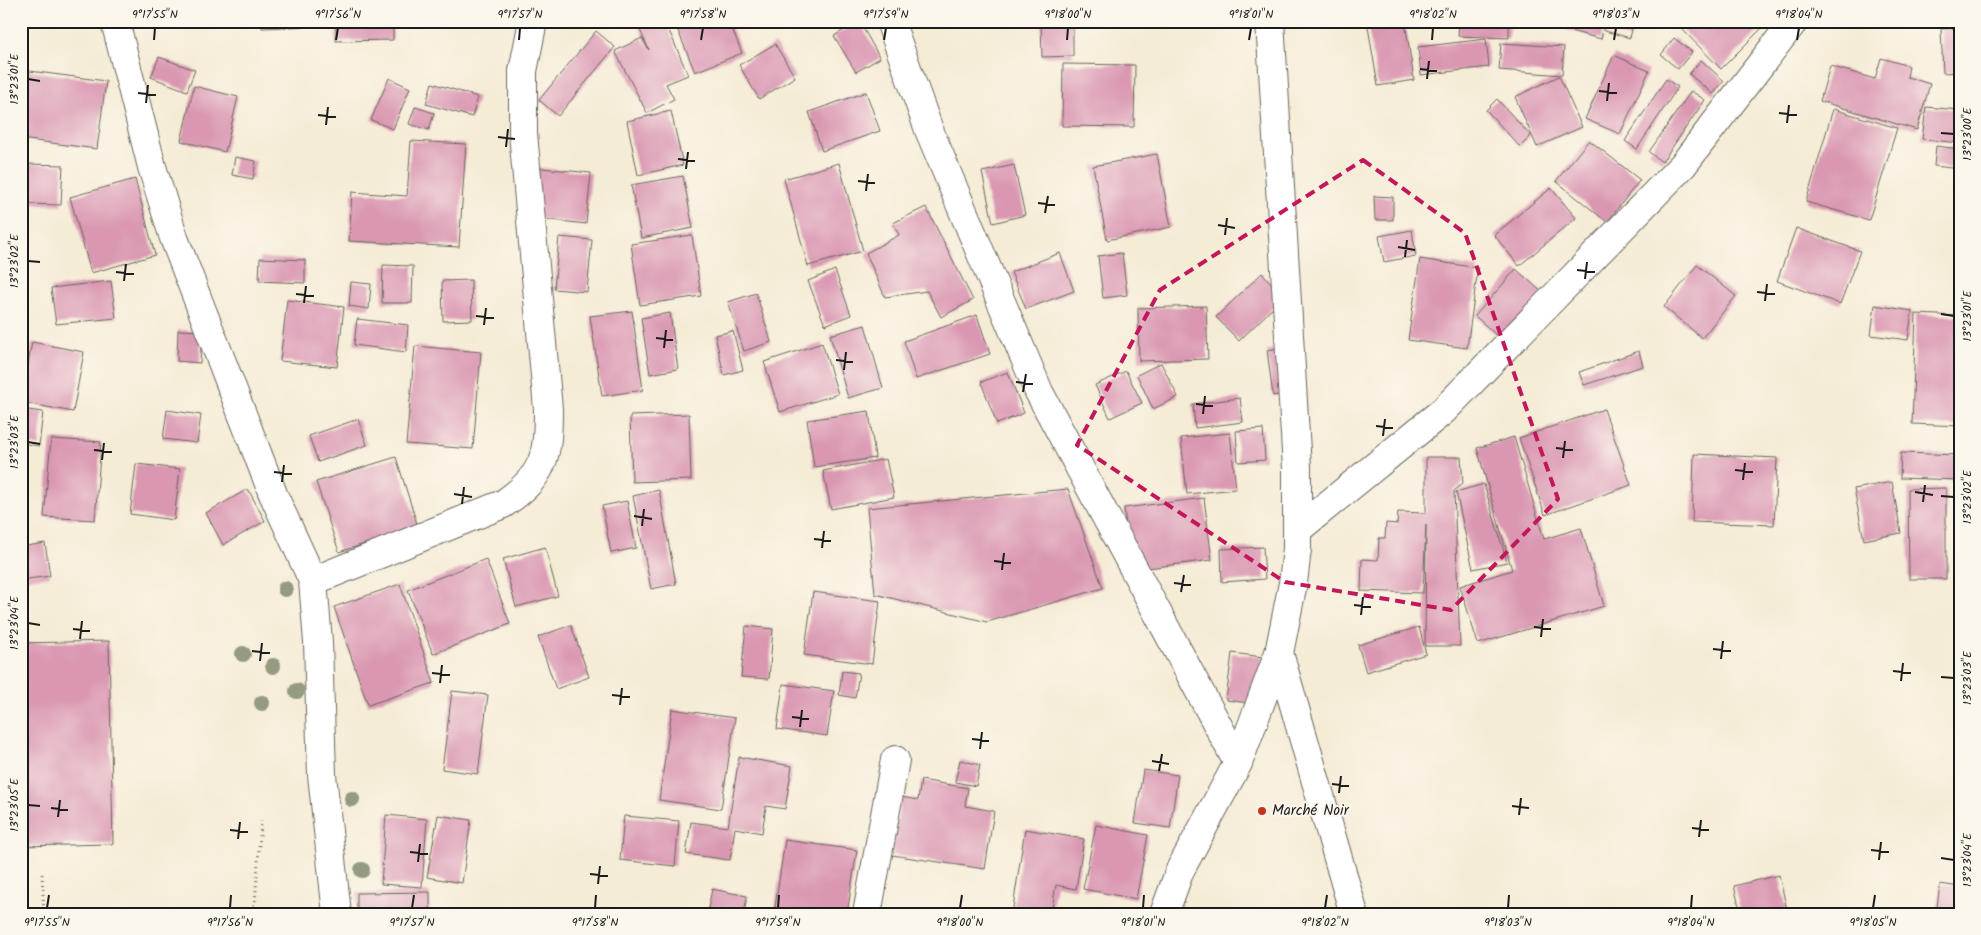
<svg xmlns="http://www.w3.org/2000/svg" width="1981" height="935" font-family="Kalam,sans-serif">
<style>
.building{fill:#da97b2}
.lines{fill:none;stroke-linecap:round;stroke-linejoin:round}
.street-casing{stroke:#68655d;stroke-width:30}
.path{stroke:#68655d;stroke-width:3;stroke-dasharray:1 4;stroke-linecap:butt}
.street{stroke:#fff;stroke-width:28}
.tree{fill:#959b81}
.marked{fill:none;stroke:#c2185b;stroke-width:4;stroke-dasharray:10 6;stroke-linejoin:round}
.ticks{fill:none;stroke:#1c1c1c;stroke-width:2}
.poi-dot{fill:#c8321e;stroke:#fbf7ec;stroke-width:2}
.labels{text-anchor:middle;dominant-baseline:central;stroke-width:4;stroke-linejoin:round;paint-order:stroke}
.poi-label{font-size:15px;fill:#1c1c1c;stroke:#fbf7ec;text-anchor:start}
.neatline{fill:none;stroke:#1c1c1c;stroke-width:2}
.ticks-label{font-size:12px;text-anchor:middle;fill:#1c1c1c}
</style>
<rect width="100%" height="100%" fill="#fbf7ec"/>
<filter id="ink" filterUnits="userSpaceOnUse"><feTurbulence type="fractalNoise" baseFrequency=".02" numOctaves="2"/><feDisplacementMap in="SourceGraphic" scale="10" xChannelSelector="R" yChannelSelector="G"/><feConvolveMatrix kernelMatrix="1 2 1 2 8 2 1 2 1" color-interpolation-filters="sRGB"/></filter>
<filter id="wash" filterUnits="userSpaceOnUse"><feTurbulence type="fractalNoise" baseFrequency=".0096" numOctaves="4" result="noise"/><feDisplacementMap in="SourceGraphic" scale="20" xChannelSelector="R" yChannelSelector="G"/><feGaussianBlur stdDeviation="1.12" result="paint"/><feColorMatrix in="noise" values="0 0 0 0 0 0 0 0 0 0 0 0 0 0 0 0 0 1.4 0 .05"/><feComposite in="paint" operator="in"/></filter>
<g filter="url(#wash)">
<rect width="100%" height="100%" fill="#f5ecd6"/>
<g id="blocks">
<!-- building -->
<g class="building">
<path d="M261 21H315V26L262 28Z"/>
<path d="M336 21H393V40L336 41Z"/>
<path d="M636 21H665L688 75 666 84 674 99 647 113 615 51 642 38 649 50Z"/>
<path d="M674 21H729L742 53 695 72Z"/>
<path d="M859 21 880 58 856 72 834 36Z"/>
<path d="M1041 21H1073V56L1042 57Z"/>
<path d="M1367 21H1405L1414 80 1378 86Z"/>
<path d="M1459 21H1509V38L1458 36Z"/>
<path d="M1545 21H1605L1601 39 1544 24Z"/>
<path d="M1608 21H1634L1630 38 1605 31Z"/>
<path d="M1682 21H1769L1721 69 1678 25Z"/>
<path d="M1960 28V72L1943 73 1941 29Z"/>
<path d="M596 31 615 47 558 116 539 100Z"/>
<path d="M1674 38 1692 52 1678 69 1661 55Z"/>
<path d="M1486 39 1489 67 1421 75 1418 47Z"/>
<path d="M1501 43 1564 47 1562 75 1499 70Z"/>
<path d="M775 44 795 77 759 99 739 65Z"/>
<path d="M1614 55 1649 71 1620 134 1585 119Z"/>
<path d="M159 57 195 70 187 91 151 77Z"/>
<path d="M1881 58 1909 66 1907 77 1930 84 1917 130 1820 101 1830 66 1875 79Z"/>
<path d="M1701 60 1724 81 1713 94 1689 74Z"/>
<path d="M1063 64 1135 65 1134 127 1062 126Z"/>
<path d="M22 70 106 81 97 149 21 139Z"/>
<path d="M1559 76 1582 127 1537 147 1515 97Z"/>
<path d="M389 78 410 88 393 129 371 120Z"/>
<path d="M1666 79 1678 87 1637 149 1625 141Z"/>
<path d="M432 83 478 97 472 117 426 104Z"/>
<path d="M194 86 238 97 225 152 181 141Z"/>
<path d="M1691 91 1705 100 1662 162 1649 152Z"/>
<path d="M866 92 880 131 822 151 809 112Z"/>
<path d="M1497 99 1531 136 1520 147 1486 110Z"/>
<path d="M415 107 434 113 429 130 409 124Z"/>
<path d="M1926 107 1960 110V143L1922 139Z"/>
<path d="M1833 109 1897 128 1869 220 1806 202Z"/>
<path d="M671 111 683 165 638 175 627 121Z"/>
<path d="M1589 140 1640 180 1607 222 1556 181Z"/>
<path d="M411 141 466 144 459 247 349 241 352 192 407 196Z"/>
<path d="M1936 146 1960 149V169L1934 166Z"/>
<path d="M1157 154 1171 227 1107 240 1093 166Z"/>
<path d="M235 157 256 161 253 179 232 175Z"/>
<path d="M839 163 863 251 808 266 784 179Z"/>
<path d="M29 164 63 165 61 205 26 204Z"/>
<path d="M1014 165 1025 215 993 223 982 172Z"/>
<path d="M532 167 591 173 586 224 526 217Z"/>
<path d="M683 176 693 228 641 238 631 185Z"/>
<path d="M135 179 155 255 91 273 70 197Z"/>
<path d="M1551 188 1576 218 1519 266 1494 235Z"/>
<path d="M1374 196 1393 197V220H1375Z"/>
<path d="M926 207 973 300 941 317 927 291 885 297 866 253 899 235 893 223Z"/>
<path d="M1796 228 1860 251 1840 304 1777 281Z"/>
<path d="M1412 230 1416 256 1384 262 1379 236Z"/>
<path d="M692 235 701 296 640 305 631 244Z"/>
<path d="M559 237 592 240 587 292 554 289Z"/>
<path d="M1060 253 1074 291 1026 309 1011 272Z"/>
<path d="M1122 253 1127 295 1103 298 1098 256Z"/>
<path d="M260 258 305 260V283L259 281Z"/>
<path d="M1420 259 1478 268 1467 348 1408 340Z"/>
<path d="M383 265 413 266 412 303H382Z"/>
<path d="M1697 265 1736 296 1702 338 1664 307Z"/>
<path d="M1516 269 1545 295 1504 342 1475 316Z"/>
<path d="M835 270 851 315 825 325 808 281Z"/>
<path d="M1262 273 1284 297 1239 341 1216 317Z"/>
<path d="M471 280 472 320 443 321 442 281Z"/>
<path d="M111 281 116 318 56 324 51 288Z"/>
<path d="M351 282 371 284 369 309 349 306Z"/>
<path d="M756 293 771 342 744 351 728 302Z"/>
<path d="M287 300 344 307 337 367 280 361Z"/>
<path d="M1875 305 1912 311 1908 340 1871 335Z"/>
<path d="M1206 306 1208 359 1139 361 1138 308Z"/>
<path d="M632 311 643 390 602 396 590 316Z"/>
<path d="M670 313 678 369 650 374 641 318Z"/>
<path d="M1916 314 1960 316V426L1912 424Z"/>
<path d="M977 315 990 354 916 379 904 341Z"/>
<path d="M357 319 408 325 406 352 354 345Z"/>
<path d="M865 325 883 388 848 398 830 335Z"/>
<path d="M178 330 202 331 200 363 177 361Z"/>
<path d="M733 331 743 370 724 375 715 335Z"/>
<path d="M32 342 84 352 73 412 21 402Z"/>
<path d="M822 343 838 394 780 412 764 362Z"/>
<path d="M415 346 481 352 473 449 406 444Z"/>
<path d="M1286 347 1292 393 1273 396 1267 350Z"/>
<path d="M1639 351 1643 366 1584 385 1579 372Z"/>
<path d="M1161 363 1178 397 1153 409 1137 375Z"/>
<path d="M1126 371 1142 403 1110 418 1095 385Z"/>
<path d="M1008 372 1024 413 997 424 981 382Z"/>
<path d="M1240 398 1243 422 1195 428 1193 404Z"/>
<path d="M21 409 43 412 39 446 21 443Z"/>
<path d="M1604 409 1631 485 1545 515 1519 438Z"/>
<path d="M167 410 201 415 197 443 163 439Z"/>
<path d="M869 411 875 458 814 467 807 420Z"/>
<path d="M689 414 691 480 632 482 630 416Z"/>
<path d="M358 419 367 445 318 462 309 436Z"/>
<path d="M1263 429 1265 460 1238 462 1236 431Z"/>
<path d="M1230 433 1236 489 1187 494 1181 438Z"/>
<path d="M1514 437 1544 539 1581 528 1604 606 1478 644 1460 586 1512 570 1477 448Z"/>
<path d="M51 439 101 442 95 520 44 517Z"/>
<path d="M1901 453 1960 455V480L1900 478Z"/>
<path d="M1694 454 1777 458 1774 525 1692 522Z"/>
<path d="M396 457 418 527 339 552 316 482Z"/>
<path d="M1426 457H1461L1463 483 1454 491 1460 646H1425L1426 525 1423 593 1361 591 1362 559 1378 560 1379 538H1385L1386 523 1397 524 1398 512 1426 513Z"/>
<path d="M886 459 894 497 831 509 823 471Z"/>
<path d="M136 464 180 469 174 520 130 514Z"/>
<path d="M1892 482 1901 533 1864 540 1854 489Z"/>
<path d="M1484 484 1507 562 1473 569 1456 492Z"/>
<path d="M1946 488V579H1909L1908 489Z"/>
<path d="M248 489 265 521 223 545 206 513Z"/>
<path d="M1068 489 1103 588 987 622 875 594 867 508Z"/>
<path d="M659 490 676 584 651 589 633 496Z"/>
<path d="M1204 498 1212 560 1131 570 1124 508Z"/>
<path d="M627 501 636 548 611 553 602 506Z"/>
<path d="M45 543 50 576 21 580V547Z"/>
<path d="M1958 543H1960V581L1956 580Z"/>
<path d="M545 547 558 596 516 607 503 559Z"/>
<path d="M1263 547 1265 579 1222 582 1221 549Z"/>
<path d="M486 559 510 624 433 654 408 590Z"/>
<path d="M400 584 434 683 368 705 334 607Z"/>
<path d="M813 592 880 601 872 664 804 655Z"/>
<path d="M571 625 589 677 556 689 538 637Z"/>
<path d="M746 626 773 629 769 679 741 677Z"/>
<path d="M1419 627 1426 654 1366 672 1358 645Z"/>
<path d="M109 641 113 844 21 846V643Z"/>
<path d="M1232 653 1263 657 1257 704 1226 700Z"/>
<path d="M842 671 859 673 855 698 839 695Z"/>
<path d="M783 684 834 691 827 736 777 729Z"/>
<path d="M452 691 488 695 478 774 442 769Z"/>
<path d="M672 709 735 718 721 809 659 800Z"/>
<path d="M739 757 792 766 785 809 766 806 762 833 735 828 730 860 686 854 691 822 728 827Z"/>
<path d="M960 760 980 765 976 786 955 782Z"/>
<path d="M1143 770 1178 775 1170 828 1135 823Z"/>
<path d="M921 780 968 788 965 806 994 811 985 869 892 855 901 797 918 800Z"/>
<path d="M386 815 427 819 422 887 381 884Z"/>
<path d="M438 815 471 820 462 883 427 877Z"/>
<path d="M624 816 679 821 675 866 620 860Z"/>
<path d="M1096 825 1148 835 1136 899 1083 889Z"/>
<path d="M1025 829 1084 839 1076 889 1056 885 1051 914H1012Z"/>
<path d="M785 840 857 850 847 914H774Z"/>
<path d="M1779 875 1788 914H1741L1734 886Z"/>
<path d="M1940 884 1960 887V914H1936Z"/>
<path d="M712 889 747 896 744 914H707Z"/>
<path d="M430 892V914H357V893Z"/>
</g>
</g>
</g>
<g filter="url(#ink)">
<use href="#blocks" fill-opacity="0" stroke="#68655d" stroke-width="1"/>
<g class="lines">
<defs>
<g id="street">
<path d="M115 21 152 167 174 238 273 494 313 581 318 642 322 775 337 914"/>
<path d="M890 21 929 130 1039 392 1238 763"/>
<path d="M1297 530 1443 411 1683 165 1794 21"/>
<path d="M313 581 503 504C544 476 548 458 548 409L523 133V71L533 21"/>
<path d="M1279 653 1354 914"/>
<path d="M867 914 895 760"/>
<path d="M1164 914 1180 870 1238 763 1279 653 1293 583 1297 549V468L1270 21"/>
</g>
</defs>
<!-- street casing -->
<use href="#street" class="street-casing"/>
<!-- path -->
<g class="path">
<path d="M42 874 44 914"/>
<path d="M248 914 255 903 261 821"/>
</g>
<!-- street -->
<use href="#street" class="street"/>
</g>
<!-- trees -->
<g class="tree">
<circle cx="285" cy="589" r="8"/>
<circle cx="243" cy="654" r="8"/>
<circle cx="273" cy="666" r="8"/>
<circle cx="297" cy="691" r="8"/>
<circle cx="262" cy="703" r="8"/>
<circle cx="352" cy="799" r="8"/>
<circle cx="362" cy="870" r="8"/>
</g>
</g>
<!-- marked area -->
<path class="marked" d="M1363 160 1465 233 1558 499 1451 610 1285 582 1077 445 1160 290Z"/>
<!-- ticks -->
<path class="ticks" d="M154 40 155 28M336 40 338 28M519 40 520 28M701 40 703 28M884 40 886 28M1067 40 1068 28M1249 40 1251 28M1432 40 1433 28M1614 40 1616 28M1797 40 1799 28M1420 69 1437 71M28 79 40 81M1427 79 1429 61M1599 91 1617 93M138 93 156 95M1607 101 1609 83M146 103 148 85M1779 113 1797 115M318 115 336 117M1787 123 1789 105M326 125 328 107M1941 133 1954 134M498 137 515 139M506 147 508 129M678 159 695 161M686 169 688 152M858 181 875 183M866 191 868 174M1038 203 1055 205M1045 213 1048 196M1218 225 1235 228M1225 235 1227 218M1398 247 1415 250M1405 257 1407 240M28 261 40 262M1577 270 1595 272M116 272 134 274M1585 279 1587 262M124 281 126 264M1757 292 1775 294M296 294 314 296M1765 301 1767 284M304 303 306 286M1941 314 1954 316M476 316 494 318M484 325 486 308M656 338 673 340M664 348 666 330M836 360 853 362M844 370 846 352M1016 382 1033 384M1023 392 1026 374M1196 404 1213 406M1203 414 1205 396M1376 426 1393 428M1383 436 1385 419M28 442 40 444M1556 448 1573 450M94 450 112 452M1563 458 1565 441M102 460 104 443M1735 470 1753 472M274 472 292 474M1743 480 1745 463M282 482 284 465M1915 492 1933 495M454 494 472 497M1941 496 1954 497M1923 502 1925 485M462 504 464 487M634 516 652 519M642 526 644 509M814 539 831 541M822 548 824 531M994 561 1011 563M1002 570 1004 553M1174 583 1191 585M1181 592 1184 575M1354 605 1371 607M1361 615 1363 597M28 623 40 625M1534 627 1551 629M73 629 90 631M1541 637 1543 619M80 639 82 621M1713 649 1731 651M252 651 270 653M1721 659 1723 641M260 661 262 643M1893 671 1911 673M432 673 450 675M1941 677 1954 678M1901 681 1903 663M440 683 442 665M612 695 630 697M620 705 622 688M792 717 809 719M800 727 802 710M972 739 989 741M980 749 982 732M1152 761 1169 764M1159 771 1162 754M1332 784 1349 786M1339 793 1341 776M28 805 40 806M1512 806 1529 808M51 808 68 810M1519 815 1521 798M58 817 60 800M1692 828 1709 830M230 830 248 832M1699 837 1701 820M238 839 240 822M1871 850 1889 852M410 852 428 854M1941 858 1954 860M1879 860 1881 842M418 862 420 844M590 874 608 876M598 884 600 866M47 908 49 895M230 908 231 895M412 908 414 895M595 908 596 895M778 908 779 895M960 908 962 895M1143 908 1144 895M1325 908 1327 895M1508 908 1509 895M1691 908 1692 895M1873 908 1875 895"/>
<!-- markers -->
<circle class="poi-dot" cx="1262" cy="811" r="5"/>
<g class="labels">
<!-- poi labels -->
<g class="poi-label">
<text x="1272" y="811">Marché Noir</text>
</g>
</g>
<!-- margin -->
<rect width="1981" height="935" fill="none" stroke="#fbf7ec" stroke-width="55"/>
<rect x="28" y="28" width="1926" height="880" class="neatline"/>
<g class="ticks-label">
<text x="155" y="18">9°17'55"N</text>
<text x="338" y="18">9°17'56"N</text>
<text x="520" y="18">9°17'57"N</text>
<text x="703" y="18">9°17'58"N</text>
<text x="886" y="18">9°17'59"N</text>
<text x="1068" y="18">9°18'00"N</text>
<text x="1251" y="18">9°18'01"N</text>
<text x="1433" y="18">9°18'02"N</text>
<text x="1616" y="18">9°18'03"N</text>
<text x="1799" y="18">9°18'04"N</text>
<text transform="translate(14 79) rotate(-90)" y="4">13°23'01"E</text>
<text transform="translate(1967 134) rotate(-90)" y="4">13°23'00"E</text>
<text transform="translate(14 261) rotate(-90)" y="4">13°23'02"E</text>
<text transform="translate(1967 316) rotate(-90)" y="4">13°23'01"E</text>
<text transform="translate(14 442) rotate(-90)" y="4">13°23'03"E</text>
<text transform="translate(1967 497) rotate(-90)" y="4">13°23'02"E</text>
<text transform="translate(14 623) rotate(-90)" y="4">13°23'04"E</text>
<text transform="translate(1967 678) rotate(-90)" y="4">13°23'03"E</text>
<text transform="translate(14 805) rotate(-90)" y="4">13°23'05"E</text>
<text transform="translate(1967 860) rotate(-90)" y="4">13°23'04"E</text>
<text x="47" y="926">9°17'55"N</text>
<text x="230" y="926">9°17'56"N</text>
<text x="412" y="926">9°17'57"N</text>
<text x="595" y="926">9°17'58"N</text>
<text x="778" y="926">9°17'59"N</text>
<text x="960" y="926">9°18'00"N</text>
<text x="1143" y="926">9°18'01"N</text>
<text x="1325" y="926">9°18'02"N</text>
<text x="1508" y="926">9°18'03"N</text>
<text x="1691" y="926">9°18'04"N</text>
<text x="1873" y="926">9°18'05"N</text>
</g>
</svg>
